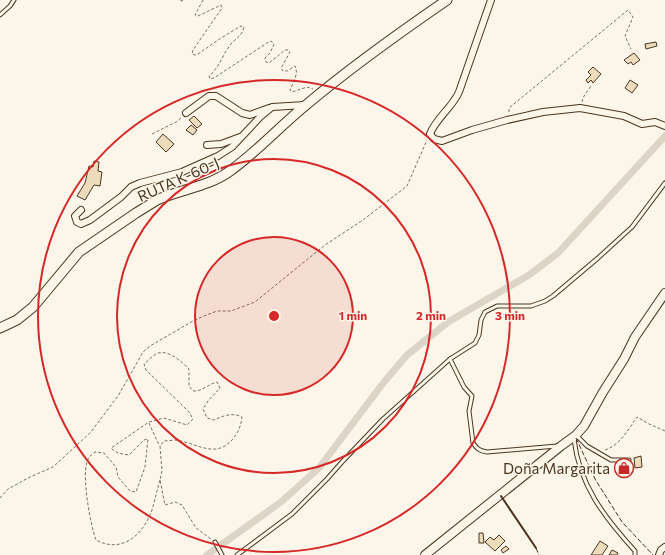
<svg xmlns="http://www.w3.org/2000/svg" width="665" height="555" font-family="Commissioner,sans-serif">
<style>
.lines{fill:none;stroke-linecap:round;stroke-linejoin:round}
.canal{stroke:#dcd4c6;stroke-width:7}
.building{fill:#ecdcbc;stroke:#4a3520}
.lane-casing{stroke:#4a3520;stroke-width:5}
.street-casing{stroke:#4a3520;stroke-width:8}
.secondary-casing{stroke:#4a3520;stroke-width:10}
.primary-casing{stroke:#4a3520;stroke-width:11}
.path{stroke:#7f6f5c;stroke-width:1;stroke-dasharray:3 2;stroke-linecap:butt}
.lane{stroke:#fbf6e9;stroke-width:3}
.street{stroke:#fbf6e9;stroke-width:6}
.secondary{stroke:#fbf6e9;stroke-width:8}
.primary{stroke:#fbf6e9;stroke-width:9}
.fence{stroke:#4a3520;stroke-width:1;stroke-dasharray:5 2;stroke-linecap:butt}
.wall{stroke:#4a3520;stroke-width:2}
.ring{fill:none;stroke:#d62828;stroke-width:2}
.labels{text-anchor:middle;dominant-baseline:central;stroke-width:3;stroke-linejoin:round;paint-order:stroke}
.street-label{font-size:15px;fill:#4a3520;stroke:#fbf6e9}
.poi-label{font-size:15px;fill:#4a3520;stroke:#fbf6e9;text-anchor:end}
.centre{fill:#d62828;stroke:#fbf6e9;stroke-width:2}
.ring-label{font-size:12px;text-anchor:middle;font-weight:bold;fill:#d62828;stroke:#fbf6e9;stroke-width:3;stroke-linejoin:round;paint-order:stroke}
</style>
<rect width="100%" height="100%" fill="#fbf6e9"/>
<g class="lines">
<!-- canal -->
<path class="canal" d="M207 555 281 502 319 468 384 382 407 355 448 322 529 275 558 253 665 136"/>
</g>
<!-- building -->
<g class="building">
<path d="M656 42 657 46 646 49 645 44Z"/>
<path d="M634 53 640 60 633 65 631 62 628 64 624 60Z"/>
<path d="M593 67 601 74 593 83 591 80 588 83 586 80 591 75 588 72Z"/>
<path d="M630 80 638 85 632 93 625 88Z"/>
<path d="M194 116 202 124 197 128 189 120Z"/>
<path d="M191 125 197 130 193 135 186 130Z"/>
<path d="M163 134 174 144 166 152 156 142Z"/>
<path d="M94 161 99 162 98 171 102 172 100 186 94 185 85 200 77 196 85 183 89 166 93 167Z"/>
<path d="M641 456 642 467 635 468 634 458Z"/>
<path d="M628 462 631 472 620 475 618 465Z"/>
<path d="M479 533H483L484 543H479Z"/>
<path d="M499 535 505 541 495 551 485 542 490 537 494 540Z"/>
<path d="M600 541 608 546 602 555H591Z"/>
<path d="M506 546 509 549 503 553 501 550Z"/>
<path d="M612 550 618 553 617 555H609Z"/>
</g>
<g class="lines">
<defs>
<g id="lane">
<path d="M0 15 10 6 14 0"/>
<path d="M450 359 464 387 472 396 469 411 473 443C477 449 480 451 487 452L557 446"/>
<path d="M577 436 587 446 611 460H629"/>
<path d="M574 439C579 485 605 518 635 551V555"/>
<path d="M215 542 222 555"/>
<path d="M237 555 292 514 327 479 342 462 383 419 450 359 475 343 479 335 481 320 485 312 497 306H531L545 301 553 296 598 258 632 227 665 183"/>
</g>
<g id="street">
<path d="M491 0 459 92C452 108 436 118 430 134L434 139 442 141 472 130 507 120 543 112 580 108 624 116 642 124 655 122 665 126"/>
<path d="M186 113 209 96H216L242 113 250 115 269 108"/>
<path d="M207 145 221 144 240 137"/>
<path d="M81 210 75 216 77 222 81 224 90 220 121 197 131 187 140 183 182 172 218 156 232 147 260 117 272 107 305 105"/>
<path d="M659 555 661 550 665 547"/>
</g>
<path id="secondary" d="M425 555 561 446 576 435 584 426 603 392 624 359 635 337 665 293"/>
<path id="primary" d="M0 328 17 320 33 307 79 252 136 213 157 200C181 189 208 187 230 171 257 152 280 126 306 105 351 67 399 33 447 0"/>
</defs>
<!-- lane casing -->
<use href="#lane" class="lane-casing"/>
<!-- street casing -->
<use href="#street" class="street-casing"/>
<!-- secondary casing -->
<use href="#secondary" class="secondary-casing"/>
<!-- primary casing -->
<use href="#primary" class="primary-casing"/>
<!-- path -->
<g class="path">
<path d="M181 0V1L185 0"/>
<path d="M203 0 195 15 198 16 221 5 222 8 193 50 192 54 195 55 198 54 221 38 241 26 244 27C242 36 236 38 231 44 223 54 219 68 209 76L210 79 214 78 267 43 271 41 274 44 270 53 265 58 266 62 269 63 285 50H288L290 52 281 68 283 71H287L295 66C299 74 293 82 290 90L292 92 307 87 313 89"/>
<path d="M582 102 584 96 591 86"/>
<path d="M509 112V108L628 10 633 17 625 36 631 49"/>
<path d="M152 134 176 122 181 118"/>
<path d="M149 423 159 445"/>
<path d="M605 450C620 445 628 430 637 417L649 424 665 431"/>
<path d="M160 480C157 490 155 500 152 510 143 535 122 554 96 540 90 524 82 477 87 462 88 457 91 455 95 452L104 453 116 467 118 477 130 491 136 492 145 467 148 439 144 440 129 455C122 454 117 454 111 448L149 422 164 418 187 425 193 419 189 412 146 370 144 364C148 361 152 356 156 354 167 348 182 362 189 369V386L193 391C202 392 208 384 217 382L220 388 208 401 203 409 207 418 214 420C223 416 232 412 242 417 241 426 238 433 232 440 215 459 197 443 176 440 172 440 168 441 164 441L160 446 162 471 160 480 165 505 175 502 182 505 196 528 211 539"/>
<path d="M0 498 8 489 30 477 53 467 90 433 118 396 143 352 150 346 193 321 204 316 217 311H231L255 302 325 245 363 220 407 186 427 140"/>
</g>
<!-- lane -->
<use href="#lane" class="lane"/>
<!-- street -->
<use href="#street" class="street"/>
<!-- secondary -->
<use href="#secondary" class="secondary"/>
<!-- primary -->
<use href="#primary" class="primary"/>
<!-- fence -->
<g class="fence">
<path d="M576 438 595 479 622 522 653 555"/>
<path d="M536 548 539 555"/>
</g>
<!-- wall -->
<path class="wall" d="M501 496 536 548"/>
</g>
<!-- distance rings -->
<circle cx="274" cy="316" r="79" fill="#d62828" fill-opacity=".12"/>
<g class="ring">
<circle cx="274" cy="316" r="79"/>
<circle cx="274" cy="316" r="157"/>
<circle cx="274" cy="316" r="236"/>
</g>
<!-- icons -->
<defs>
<symbol id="shop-ring" viewBox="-11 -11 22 22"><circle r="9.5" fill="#fbf6e9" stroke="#c62828" stroke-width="1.5"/><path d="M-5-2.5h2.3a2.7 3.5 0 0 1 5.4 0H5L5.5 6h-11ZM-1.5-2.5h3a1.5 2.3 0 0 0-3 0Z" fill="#c62828"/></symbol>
</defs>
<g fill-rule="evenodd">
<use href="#shop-ring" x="613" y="457" width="22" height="22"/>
</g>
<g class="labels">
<!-- street labels -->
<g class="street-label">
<text transform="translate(178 179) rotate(-24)">RUTA K-60-J</text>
</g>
<!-- poi labels -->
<g class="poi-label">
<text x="610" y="468">Doña Margarita</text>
</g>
</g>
<circle cx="274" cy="316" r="6" class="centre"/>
<g class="ring-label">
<text x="353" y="320">1 min</text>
<text x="431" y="320">2 min</text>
<text x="510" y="320">3 min</text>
</g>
</svg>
